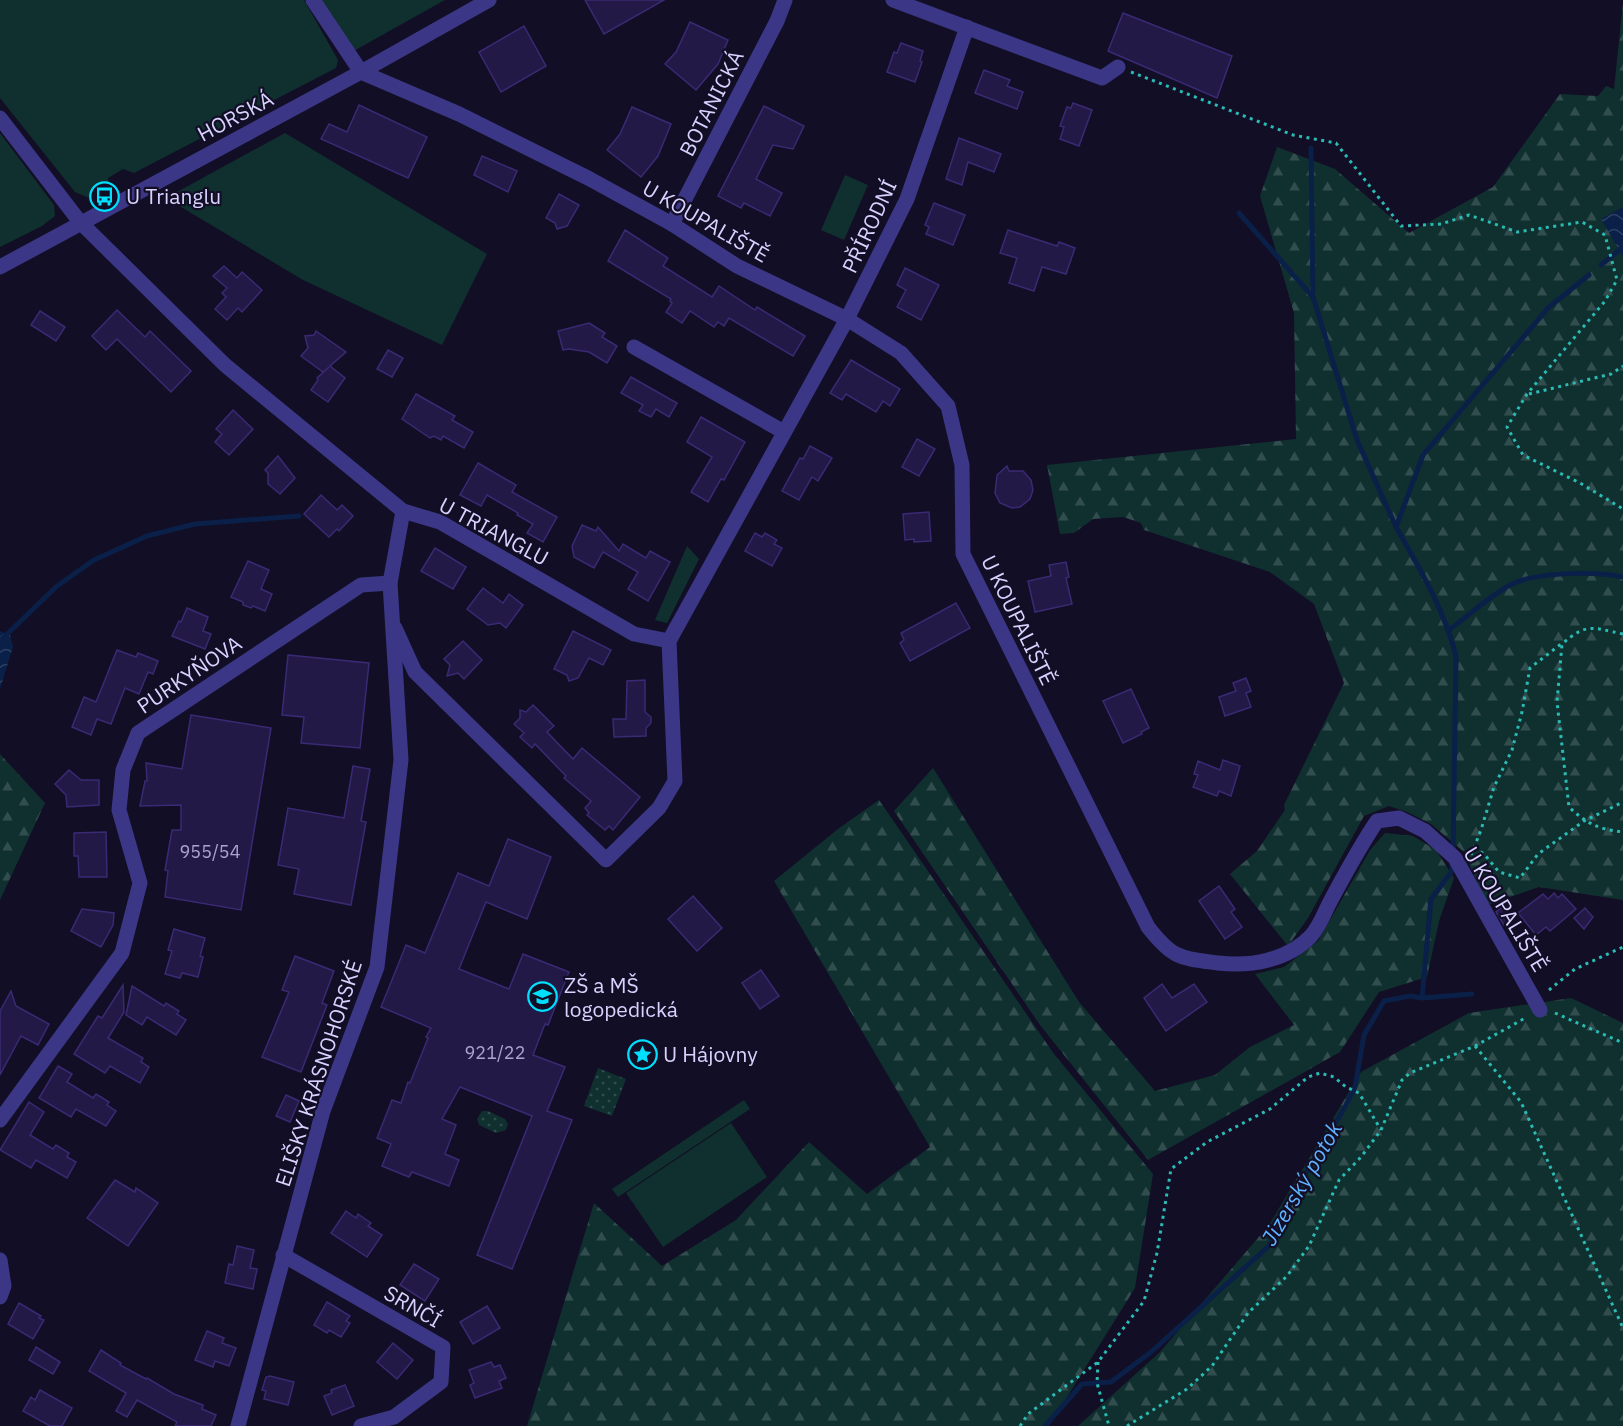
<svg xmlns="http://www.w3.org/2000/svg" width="1623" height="1426" font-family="'IBM Plex Sans',sans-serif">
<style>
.grass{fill:#10302f}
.forest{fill:url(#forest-firs)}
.park{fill:url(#park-dots)}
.water{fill:url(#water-waves)}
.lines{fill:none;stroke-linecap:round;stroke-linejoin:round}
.stream{stroke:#0a2048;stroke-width:5}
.building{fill:#231947;stroke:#3a2a74;stroke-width:1.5}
.path{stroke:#2abbb5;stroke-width:3;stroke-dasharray:3 4.5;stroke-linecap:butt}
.minor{stroke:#3b3786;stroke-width:15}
.labels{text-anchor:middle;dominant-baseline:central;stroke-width:4.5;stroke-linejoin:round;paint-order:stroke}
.number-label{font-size:18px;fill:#aba4d1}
.street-label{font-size:21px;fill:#d8d2ff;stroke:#120e25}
.poi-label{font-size:21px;fill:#d8d2ff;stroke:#120e25;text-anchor:start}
.water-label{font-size:22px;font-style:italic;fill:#60b2ff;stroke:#120e25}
</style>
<defs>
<pattern id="forest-firs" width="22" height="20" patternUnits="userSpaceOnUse" patternTransform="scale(1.5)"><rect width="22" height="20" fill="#10302f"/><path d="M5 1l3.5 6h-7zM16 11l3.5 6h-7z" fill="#324d4e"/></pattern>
<pattern id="park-dots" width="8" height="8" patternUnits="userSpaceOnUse" patternTransform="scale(1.5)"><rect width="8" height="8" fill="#10302f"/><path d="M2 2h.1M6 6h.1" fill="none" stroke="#324d4e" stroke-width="1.8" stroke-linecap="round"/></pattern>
<pattern id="water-waves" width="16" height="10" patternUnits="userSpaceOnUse" patternTransform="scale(1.5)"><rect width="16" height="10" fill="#0a2048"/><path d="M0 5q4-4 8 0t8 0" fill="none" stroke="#2d4063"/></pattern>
</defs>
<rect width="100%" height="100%" fill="#120e25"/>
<!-- grass -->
<g class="grass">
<path d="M0 0H304L338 60 336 68 134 173 123 169 108 178 110 187 89 198 75 192 0 98Z"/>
<path d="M311 0H445L350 53Z"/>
<path d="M0 133 54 205 55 216 42 226 0 247Z"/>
<path d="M285 133 487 254 442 345 303 280 166 198Z"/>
<path d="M845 175 868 185 844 240 821 230Z"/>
<path d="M687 546 699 559 667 623 655 620Z"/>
<path d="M744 1100 750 1109 618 1197 612 1189Z"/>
<path d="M731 1123 767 1177 663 1247 626 1193Z"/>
</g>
<!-- forest -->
<g class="forest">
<path d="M1623 3V900L1539 887 1487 905 1464 852 1431 824 1407 812 1389 806 1364 816 1308 918 1288 946 1230 874 1257 851 1285 810 1284 805 1344 683 1314 604 1270 572 1144 530 1141 523 1123 517 1093 519 1074 533 1060 534 1047 465 1296 439 1294 313 1260 196 1277 147 1335 169 1409 233 1493 187 1560 94 1598 96 1606 86 1614 89Z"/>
<path d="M0 754 45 803 0 900Z"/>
<path d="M933 768 1079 1002 1155 1091 1215 1075 1250 1047 1294 1025 1255 974 1284 967 1318 941 1370 850 1385 833 1413 836 1436 850 1454 878 1439 921 1427 977 1379 992 1340 1052 1148 1160 1040 1025 894 811Z"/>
<path d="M879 800 1054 1054 1153 1174 1135 1288 1049 1426H527L594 1203 662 1266 736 1220 809 1142 867 1194 930 1147 774 881 838 829Z"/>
<path d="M1571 998 1623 1023V1426H1078L1160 1352 1269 1225 1361 1072 1469 1013Z"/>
</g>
<!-- park -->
<g class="park">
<path d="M598 1068 626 1079 612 1116 584 1106Z"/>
<path d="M482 1111H488L505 1119 508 1124 506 1130 496 1133 479 1125 477 1119Z"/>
</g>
<!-- water -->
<g class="water">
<path d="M1623 207V257L1601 219Z"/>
<path d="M0 631 10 635 13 647 0 689Z"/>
</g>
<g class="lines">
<!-- stream -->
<g class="stream">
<path d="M1311 148 1313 297 1357 440 1396 527"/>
<path d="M1239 213 1313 297"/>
<path d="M1601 265 1623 247"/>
<path d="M1449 630C1468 616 1485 600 1505 588 1530 571 1594 571 1623 577"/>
<path d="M0 641 57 586 94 560 147 536 195 524 299 516"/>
<path d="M1453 852 1456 656C1444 609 1420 569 1396 527L1423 455 1549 307 1589 275"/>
<path d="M1422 998 1431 899 1452 871V861"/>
<path d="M1045 1426 1082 1384 1111 1382 1151 1352 1270 1245 1297 1188 1345 1107 1355 1087 1364 1035 1384 1001 1410 996 1422 998 1472 994"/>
</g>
</g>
<!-- building -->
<g class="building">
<path d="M585 0H664L604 34Z"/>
<path d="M1123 13 1232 56 1217 98 1108 51Z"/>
<path d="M690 22 728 40 718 64 696 90 665 64 676 52Z"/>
<path d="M524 26 546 66 501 92 479 52Z"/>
<path d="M901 43 923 51 920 61 922 62 915 82 887 72 894 52 897 53Z"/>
<path d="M984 70 1010 80 1007 86 1023 92 1017 109 975 93Z"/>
<path d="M1073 103 1092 110 1079 146 1060 139 1064 127 1060 126 1067 107 1071 108Z"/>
<path d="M359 105 427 137 408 178 321 139 329 124 347 132Z"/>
<path d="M764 106 804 126 793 149 773 145 756 179 782 193 770 216 744 203 741 208 718 196Z"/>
<path d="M632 107 671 124 658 156 641 177 607 150 620 134Z"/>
<path d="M959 138 1001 154 994 172 968 162 962 185 946 179Z"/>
<path d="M482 156 517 171 508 192 474 175Z"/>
<path d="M559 194 579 205 567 226 557 229 555 223 546 218Z"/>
<path d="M934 203 965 215 953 245 926 234 929 227 925 225Z"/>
<path d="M625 230 668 258 663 266 712 297 719 286 755 310 757 307 805 336 793 356 729 318 724 326 718 322 714 327 690 311 682 323 666 312 672 303 670 301 671 299 608 261Z"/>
<path d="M1008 230 1057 246 1059 242 1075 248 1066 274 1042 267 1034 291 1009 283 1017 258 1000 253Z"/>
<path d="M224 266 237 278 242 272 262 290 242 312 238 308 227 320 215 309 226 297 222 293 227 288 213 276Z"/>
<path d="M905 268 939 285 921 320 897 307 906 290 897 285Z"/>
<path d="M117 310 145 337 150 331 191 371 171 392 117 339 106 350 92 336Z"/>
<path d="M40 311 65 327 56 341 31 325Z"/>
<path d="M589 323 605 333 602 337 617 346 607 363 589 352 569 349 563 350 558 331Z"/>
<path d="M316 331 346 352 330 366 345 378 328 402 311 390 318 380 317 378 329 367 323 372 301 356 308 348 305 336 314 335Z"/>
<path d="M388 350 403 358 392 377 377 369Z"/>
<path d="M851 360 900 389 890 406 883 401 876 412 846 394 842 400 830 393Z"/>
<path d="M631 377 677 403 669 417 656 409 651 417 639 411 643 405 621 393Z"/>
<path d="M416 394 455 416 452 420 473 432 464 448 443 436 441 440 434 436 430 438 402 419Z"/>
<path d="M233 410 253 429 229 455 215 442 222 434 216 429Z"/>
<path d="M701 417 745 442 724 480 721 479 708 502 691 492 712 457 687 442Z"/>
<path d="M917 439 935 449 919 476 902 467Z"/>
<path d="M810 446 832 458 818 481 812 477 799 500 782 491 800 458 803 459Z"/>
<path d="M278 456 295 478 280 494 268 484V473L265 470Z"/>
<path d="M478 463 516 485 512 492 557 517 543 542 527 533 533 524 517 515 518 513 487 495 481 506 460 495Z"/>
<path d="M1007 466 1009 471H1023L1031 480 1033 490 1030 499 1020 507 1012 508 1000 503 995 493 997 475Z"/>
<path d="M321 495 337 510 342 505 353 516 339 531 337 529 329 537 304 514Z"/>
<path d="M929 512 931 541 914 542V539L905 540 903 514Z"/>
<path d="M582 525 596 531 598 527 619 551 623 544 646 558 650 551 670 562 648 601 628 589 638 572 603 552 594 568 574 557 572 546Z"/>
<path d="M755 533 762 537 765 533 777 540 774 544 782 548 772 566 745 551Z"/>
<path d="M435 548 466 567 453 589 421 571Z"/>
<path d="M248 561 269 570 261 589 272 594 265 611 253 606 251 608 243 605V602L231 597Z"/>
<path d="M1066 562 1069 577 1066 578 1072 604 1035 612 1028 581 1051 576 1049 565Z"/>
<path d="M483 588 503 603 509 594 523 605 506 628 500 623 488 625 467 609Z"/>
<path d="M956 603 970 628 910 661 900 643 904 640 901 633Z"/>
<path d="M187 608 208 617 203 631 211 634 205 649 172 636 179 621 181 622Z"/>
<path d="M573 631 611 650 603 665 589 658 578 678 569 681 567 675 554 669Z"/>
<path d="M463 641 482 660 464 679 458 673 447 676 450 665 444 659Z"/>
<path d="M117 650 136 657 138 653 158 661 153 674 148 672 139 694 125 688 111 724 97 719 91 735 72 727 84 697 96 702Z"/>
<path d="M288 655 369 663 360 748 301 743 304 717 282 715Z"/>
<path d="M1246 678 1251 691 1246 693 1251 707 1225 716 1219 697 1236 691 1233 683Z"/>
<path d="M645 680V712L651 717V723L646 728V736L614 737 613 719H626L627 681Z"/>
<path d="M1131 689 1149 728 1141 732 1142 734 1123 743 1103 701Z"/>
<path d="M533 705 554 726 547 732 573 759 582 748 640 797 613 830 609 826 605 830 587 815 589 813 585 808 591 801 564 778 566 776 535 744 532 748 520 737 524 733 514 724 520 718V710L526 712Z"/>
<path d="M191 715 271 728 241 910 165 897 168 871 165 870 172 830H181V805L140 806 145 781H147L146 763 182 769Z"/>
<path d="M1223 760 1240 766 1231 796 1219 791 1217 796 1193 787 1198 775 1194 774 1198 761 1220 770Z"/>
<path d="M353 766 370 769 361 821 366 822 351 905 294 894 299 869 278 865 288 808 344 818Z"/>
<path d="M69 770 81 780H99V805L67 807 66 795 55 784Z"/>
<path d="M106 832 107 877H79L78 856H74V833Z"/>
<path d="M508 839 551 857 527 919 486 902 459 969 509 989 523 954 569 972 548 1025 545 1024 533 1055 565 1067 547 1111 572 1120 512 1269 477 1255 532 1116 460 1087 442 1119 456 1125 445 1154 459 1160 449 1186 412 1172 409 1177 382 1166 391 1144 377 1138 392 1100 401 1103 408 1082 410 1083 428 1038 426 1037 431 1028 381 1007 406 945 425 953 458 873 489 886Z"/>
<path d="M1219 886 1235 909 1231 912 1242 927 1225 939 1199 901Z"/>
<path d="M1554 893 1558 898 1562 894 1576 909 1550 931 1546 927 1536 935 1518 913 1543 894 1548 899Z"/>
<path d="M693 896 722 928 697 951 668 919Z"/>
<path d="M1504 905 1514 916 1504 925 1496 912Z"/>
<path d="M1585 908 1593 917 1584 929 1574 918Z"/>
<path d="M82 909 114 913 113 925 101 947 71 931Z"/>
<path d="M174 929 205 938 200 956 203 957 198 977 182 973 180 978 165 974 172 951 168 950Z"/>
<path d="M295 956 334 971 322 1003 327 1005 301 1072 262 1057 289 992 282 990Z"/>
<path d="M761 970 779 996 760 1009 742 983Z"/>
<path d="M1162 984 1172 998 1194 984 1207 1002 1166 1031 1144 998Z"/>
<path d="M123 985 124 1012 108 1038 143 1058 141 1062 149 1067 140 1083 110 1066 105 1073 74 1054 98 1016 102 1018Z"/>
<path d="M132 986 164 1006 166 1003 179 1011 177 1014 186 1020 176 1035 147 1017 142 1025 126 1015Z"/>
<path d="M11 991 16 1006 49 1024 38 1045 21 1036 0 1075V1011Z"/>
<path d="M58 1066 72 1074 67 1082 93 1098 96 1094 109 1102 107 1105 116 1111 106 1126 76 1109 71 1117 39 1098Z"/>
<path d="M286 1095 299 1101 290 1122 276 1116Z"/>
<path d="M29 1102 44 1112 30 1135 53 1149 56 1145 69 1153 67 1157 76 1162 67 1178 36 1160 31 1168 0 1150Z"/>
<path d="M115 1180 135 1192 136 1188 158 1203 128 1246 87 1218Z"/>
<path d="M346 1211 356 1218 358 1214 371 1223 368 1226 382 1235 367 1257 331 1233Z"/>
<path d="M237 1246 254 1250 250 1268 257 1269 253 1289 225 1283 229 1264 233 1265Z"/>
<path d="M414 1264 439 1279 425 1301 400 1285Z"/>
<path d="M327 1302 350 1316 346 1321 350 1323 341 1337 329 1330 327 1333 314 1325Z"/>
<path d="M19 1303 41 1316 39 1318 44 1320 33 1339 8 1324Z"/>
<path d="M487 1306 500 1328 473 1344 460 1322Z"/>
<path d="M207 1331 224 1338 222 1343 236 1348 229 1366 215 1361 213 1367 195 1360Z"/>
<path d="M393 1343 413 1360 397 1379 377 1362Z"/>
<path d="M36 1347 60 1362 53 1374 29 1360Z"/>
<path d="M101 1350 121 1363 120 1365 146 1379 147 1378 174 1394 203 1405 202 1409 216 1415 211 1426H175L177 1422 137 1400 127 1417 116 1411 126 1393 89 1371Z"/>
<path d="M491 1362 494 1367 500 1365 506 1378 499 1381 502 1388 475 1398 470 1385 474 1383 469 1370Z"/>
<path d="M270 1376 294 1382 288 1405 264 1399 266 1391 262 1390 266 1377Z"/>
<path d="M345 1385 354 1406 332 1415 324 1396 332 1393 331 1390Z"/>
<path d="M40 1390 72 1408 62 1426H50L23 1411 31 1397 35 1400Z"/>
</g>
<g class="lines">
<!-- path -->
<g class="path">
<path d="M1131 72 1293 135 1336 143 1401 226 1441 224 1469 215 1517 232 1582 222 1605 235 1617 280 1605 301 1527 394 1507 427 1523 455 1580 483 1623 509"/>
<path d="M1529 394 1611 374 1623 366"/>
<path d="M1623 634C1593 628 1587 622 1562 644L1557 702 1569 807C1587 824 1598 829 1623 832"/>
<path d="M1474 848 1484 854 1499 872 1520 878 1538 854 1584 821 1623 802"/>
<path d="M1471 855 1481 830 1494 787 1512 750 1522 712 1530 668 1561 644"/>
<path d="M1549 990 1575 969 1623 947"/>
<path d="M1555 1013 1623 1043"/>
<path d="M1475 1046 1521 1102 1623 1328"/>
<path d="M1098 1362 1097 1383 1109 1426"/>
<path d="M1020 1426 1028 1414 1098 1362 1144 1301 1157 1253 1171 1169 1207 1142 1270 1109 1308 1077 1320 1073 1334 1077 1346 1087 1359 1093 1381 1130"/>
<path d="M1127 1426 1187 1389 1212 1366 1248 1313 1287 1276 1309 1246 1339 1180 1361 1157 1381 1130 1402 1080 1410 1073 1475 1046 1527 1017"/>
</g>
<!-- minor -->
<g class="minor">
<path d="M313 0 361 72"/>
<path d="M893 0 1102 78 1118 67"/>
<path d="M361 72 459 114 588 178 672 224 737 266 847 319 901 353 948 406 962 465 963 554 1148 927C1173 959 1180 958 1218 963 1251 967 1288 960 1311 936 1320 926 1325 911 1331 900 1346 872 1360 846 1377 821L1399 818 1425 831 1455 858 1540 1010"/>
<path d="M0 118 80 222 225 365 403 511 440 522 634 634 669 641"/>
<path d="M672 224 777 21 785 0"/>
<path d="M0 267 361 72 489 0"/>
<path d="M634 347 784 432"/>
<path d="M395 628 415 672 606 860 659 808 675 781 669 641"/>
<path d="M669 641 847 319 907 199 967 27"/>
<path d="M0 1120 122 953 140 883 119 810 123 770 138 733 361 585 390 583"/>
<path d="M283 1255 443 1347 441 1382 394 1417 361 1426"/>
<path d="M0 1260 4 1286 0 1297"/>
<path d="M238 1426 323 1111 377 967 401 760 390 583 403 511"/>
</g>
</g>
<!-- icons -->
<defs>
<symbol id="bus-ring" viewBox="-11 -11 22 22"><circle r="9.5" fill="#120e25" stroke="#00dffd" stroke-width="1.5"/><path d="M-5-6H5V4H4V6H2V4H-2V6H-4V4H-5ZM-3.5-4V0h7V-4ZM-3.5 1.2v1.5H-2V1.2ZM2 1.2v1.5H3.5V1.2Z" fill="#00dffd"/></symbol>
<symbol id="school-ring" viewBox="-11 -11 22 22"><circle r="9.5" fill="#120e25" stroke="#00dffd" stroke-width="1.5"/><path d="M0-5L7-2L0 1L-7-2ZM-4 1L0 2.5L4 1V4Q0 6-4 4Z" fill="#00dffd"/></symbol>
<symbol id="sight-ring" viewBox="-11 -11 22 22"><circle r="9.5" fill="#120e25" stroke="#00dffd" stroke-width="1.5"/><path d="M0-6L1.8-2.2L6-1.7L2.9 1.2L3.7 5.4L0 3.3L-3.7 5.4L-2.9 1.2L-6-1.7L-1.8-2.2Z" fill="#00dffd"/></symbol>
</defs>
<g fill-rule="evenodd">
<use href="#bus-ring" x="88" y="180" width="33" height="33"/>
<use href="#school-ring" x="526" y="980" width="33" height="33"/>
<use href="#sight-ring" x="626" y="1038" width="33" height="33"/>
</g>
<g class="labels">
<!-- number labels -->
<g class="number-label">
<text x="210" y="851">955/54</text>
<text x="495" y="1052">921/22</text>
</g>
<!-- street labels -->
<g class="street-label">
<text transform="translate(711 103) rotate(-63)">BOTANICKÁ</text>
<text transform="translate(235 116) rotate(-28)">HORSKÁ</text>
<text transform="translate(706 221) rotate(30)">U KOUPALIŠTĚ</text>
<text transform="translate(869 226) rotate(-65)">PŘÍRODNÍ</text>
<text transform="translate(494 531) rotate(28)">U TRIANGLU</text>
<text transform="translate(1019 620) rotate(64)">U KOUPALIŠTĚ</text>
<text transform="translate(189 674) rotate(-34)">PURKYŇOVA</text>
<text transform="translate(1506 909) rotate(59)">U KOUPALIŠTĚ</text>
<text transform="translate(318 1073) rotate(-72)">ELIŠKY KRÁSNOHORSKÉ</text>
<text transform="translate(413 1306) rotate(30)">SRNČÍ</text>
</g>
<!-- poi labels -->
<g class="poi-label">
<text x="126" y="196">U Trianglu</text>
<text x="564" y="985">ZŠ a MŠ<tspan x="564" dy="24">logopedická</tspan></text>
<text x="663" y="1054">U Hájovny</text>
</g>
<!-- water labels -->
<g class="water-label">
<text transform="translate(1301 1183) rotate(-60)">Jizerský potok</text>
</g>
</g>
</svg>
